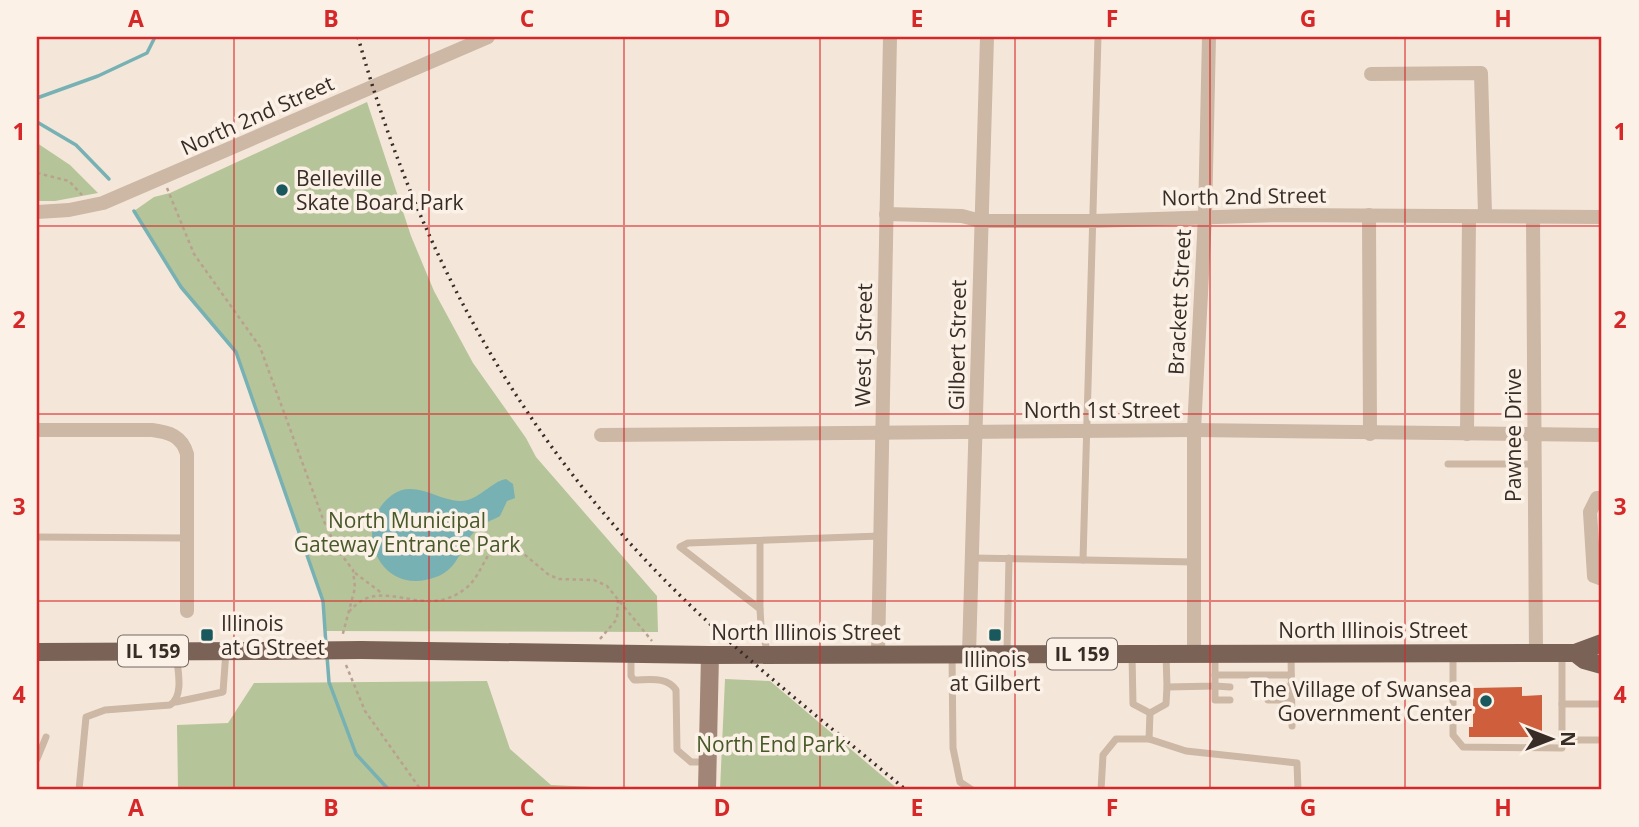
<svg xmlns="http://www.w3.org/2000/svg" width="1639" height="827" font-family="'Open Sans',sans-serif">
<style>
.green{fill:#b6c499}
.water{fill:#77b1b3}
.lines{fill:none;stroke-linecap:round;stroke-linejoin:round}
.stream{stroke:#77b1b3;stroke-width:3.5}
.building{fill:#cf5e3c}
.path{stroke:#b9a18f;stroke-width:2.5;stroke-dasharray:3.5 3.5;stroke-linecap:butt}
.lane{stroke:#cdb7a5;stroke-width:7}
.street{stroke:#cdb7a5;stroke-width:14}
.secondary{stroke:#a18576;stroke-width:18}
.primary{stroke:#7b6257;stroke-width:18}
.rail{stroke:#382c27;stroke-width:3.5;stroke-dasharray:2 5;stroke-linecap:butt}
.primary-bridge{stroke:#7b6257;stroke-width:18}
.grid{fill:none;stroke:#d62828;stroke-width:2;stroke-opacity:0.55}
.poi-dot{fill:#19595d;stroke:#fbf1e7;stroke-width:2.5}
.labels{text-anchor:middle;dominant-baseline:central;stroke-width:7;stroke-linejoin:round;paint-order:stroke}
.shield{fill:#fbf1e7;stroke:#726761;stroke-width:2}
.shield-label{font-size:19px;font-weight:bold;fill:#382c27}
.street-label{font-size:21px;fill:#382c27;stroke:#fbf1e7}
.poi-label{font-size:21px;fill:#382c27;stroke:#fbf1e7;text-anchor:start}
.park-label{font-size:21px;fill:#475829;stroke:#fbf1e7}
.neatline{fill:none;stroke:#d62828;stroke-width:2.5}
.grid-label{font-size:23px;text-anchor:middle;font-weight:bold;fill:#d62828}
</style>
<rect width="100%" height="100%" fill="#f4e7da"/>
<!-- green -->
<g class="green">
<path d="M367 102 411 236 434 291 473 363 526 438 536 457 657 596 658 632 325 631 323 601 236 352 181 287 134 211 154 197 170 193Z"/>
<path d="M37 143 70 165 98 193 55 201H37Z"/>
<path d="M725 679 770 681 899 790H720Z"/>
<path d="M487 681 510 749 551 785 661 790H178L177 725 228 723 254 683Z"/>
</g>
<!-- water -->
<path class="water" d="M506 479 513 484 515 498 507 501 500 516C493 520 483 523 477 529 460 544 461 568 436 577 379 599 350 526 392 495 414 479 437 500 459 501 478 502 490 482 506 479Z"/>
<g class="lines">
<!-- stream -->
<g class="stream">
<path d="M37 98 98 76 147 53 155 37"/>
<path d="M37 122 76 145 109 179"/>
<path d="M134 211 181 287 236 352 323 601 326 645"/>
<path d="M327 656 329 682 356 754 389 790"/>
</g>
</g>
<!-- building -->
<path class="building" d="M1522 687V696L1542 695V737H1469V727H1473V688Z"/>
<g class="lines">
<!-- path -->
<g class="path">
<path d="M37 173 69 181 82 195"/>
<path d="M167 188 194 254 260 347 323 519 337 549 353 570 355 588 342 637"/>
<path d="M355 573 383 594"/>
<path d="M349 612C381 572 422 622 465 589 478 579 483 562 492 549L512 544 549 575 559 579 594 580 607 586 652 641"/>
<path d="M600 639 617 619 618 600"/>
<path d="M346 665 365 711 421 790"/>
</g>
<!-- lane -->
<g class="lane">
<path d="M1448 464H1534"/>
<path d="M37 537 186 538"/>
<path d="M760 542V609"/>
<path d="M972 558 1194 562"/>
<path d="M1083 560 1098 37"/>
<path d="M1007 652 1009 558"/>
<path d="M631 654V676L634 680C649 680 667 676 676 690L677 750 691 762H706"/>
<path d="M768 654 761 626 760 609 680 547 688 543 880 536"/>
<path d="M952 654 953 748 960 782 972 790"/>
<path d="M1166 654 1167 687 1215 686V653"/>
<path d="M1291 654 1292 726"/>
<path d="M1453 654V735L1463 747 1562 748V655"/>
<path d="M1132 655 1133 704 1150 713 1166 704 1167 687"/>
<path d="M1215 675H1291"/>
<path d="M1230 687 1215 686V700H1230"/>
<path d="M1270 687H1291"/>
<path d="M1268 700H1291"/>
<path d="M176 702 223 692 226 651"/>
<path d="M1562 704H1602"/>
<path d="M1149 739 1186 751 1297 763 1298 790"/>
<path d="M1562 740H1602"/>
<path d="M37 759 46 737"/>
<path d="M79 790 86 717 105 710 170 705C185 696 177 667 176 652"/>
<path d="M1101 790 1103 755 1116 739H1149L1150 713"/>
</g>
<!-- street -->
<g class="street">
<path d="M1371 74 1481 73 1485 214"/>
<path d="M37 212 69 210 103 203 488 37"/>
<path d="M886 214 962 216 981 221H1094L1281 215 1602 217"/>
<path d="M1369 215 1370 434"/>
<path d="M1533 217 1536 653"/>
<path d="M37 430H152C169 432 182 436 187 454V611"/>
<path d="M1467 434 1469 217"/>
<path d="M601 435 1194 430 1602 435"/>
<path d="M1602 498H1597L1590 512 1594 576 1602 579"/>
<path d="M1194 653V430L1205 216 1209 37"/>
<path d="M878 654 890 37"/>
<path d="M969 654 987 37"/>
</g>
<!-- secondary -->
<path class="secondary" d="M707 790 710 655"/>
<!-- primary -->
<g class="primary">
<path d="M361 650 710 655 1575 653 1602 643"/>
<path d="M37 652 270 651"/>
<path d="M1575 653 1584 660 1602 665"/>
</g>
<!-- rail -->
<path class="rail" d="M358 37C414 238 507 415 652 567 729 648 820 718 906 790"/>
<!-- primary-bridge -->
<path class="primary-bridge" d="M270 651 361 650"/>
</g>
<!-- grid -->
<path class="grid" d="M234 37V790M429 37V790M624 37V790M820 37V790M1015 37V790M1210 37V790M1405 37V790M37 226H1602M37 414H1602M37 601H1602"/>
<!-- markers -->
<g class="poi-dot">
<circle cx="282" cy="190" r="7"/>
<rect x="200" y="628" width="14" height="14" rx="3.5"/>
<rect x="988" y="628" width="14" height="14" rx="3.5"/>
<circle cx="1486" cy="701" r="7"/>
</g>
<g class="labels">
<!-- shield labels -->
<g class="shield">
<rect x="118" y="635.5" width="70" height="31" rx="5"/>
<rect x="1047" y="638.5" width="70" height="31" rx="5"/>
</g>
<g class="shield-label">
<text x="153" y="651">IL 159</text>
<text x="1082" y="654">IL 159</text>
</g>
<!-- street labels -->
<g class="street-label">
<text transform="translate(257 115) rotate(-24)">North 2nd Street</text>
<text transform="translate(1244 196) rotate(-1)">North 2nd Street</text>
<text transform="translate(1179 302) rotate(-87)">Brackett Street</text>
<text transform="translate(863 345) rotate(-89)">West J Street</text>
<text transform="translate(957 345) rotate(-89)">Gilbert Street</text>
<text x="1102" y="410">North 1st Street</text>
<text transform="translate(1513 435) rotate(-90)">Pawnee Drive</text>
<text x="1373" y="630">North Illinois Street</text>
<text x="806" y="632">North Illinois Street</text>
</g>
<!-- poi labels -->
<g class="poi-label">
<text x="296" y="178">Belleville<tspan x="296" dy="24">Skate Board Park</tspan></text>
<text x="221" y="623">Illinois<tspan x="221" dy="24">at G Street</tspan></text>
<text x="995" y="659" text-anchor="middle">Illinois<tspan x="995" dy="24">at Gilbert</tspan></text>
<text x="1472" y="689" text-anchor="end">The Village of Swansea<tspan x="1472" dy="24">Government Center</tspan></text>
</g>
<!-- park labels -->
<g class="park-label">
<text x="407" y="520">North Municipal<tspan x="407" dy="24">Gateway Entrance Park</tspan></text>
<text x="771" y="744">North End Park</text>
</g>
</g>
<!-- border -->
<rect width="1639" height="827" fill="none" stroke="#fbf1e7" stroke-width="77"/>
<!-- north arrow -->
<g transform="translate(1551 739) rotate(90)" stroke="#fbf1e7" stroke-width="5" paint-order="stroke">
<path d="M0-5L12 26L0 18L-12 26Z" fill="#382c27"/>
<text y="-10" font-size="19" font-weight="bold" text-anchor="middle" fill="#382c27">N</text>
</g>
<rect x="38" y="38" width="1562" height="750" class="neatline"/>
<g class="grid-label">
<text x="136" y="27">A</text>
<text x="331" y="27">B</text>
<text x="527" y="27">C</text>
<text x="722" y="27">D</text>
<text x="917" y="27">E</text>
<text x="1112" y="27">F</text>
<text x="1308" y="27">G</text>
<text x="1503" y="27">H</text>
<text x="19" y="140">1</text>
<text x="1620" y="140">1</text>
<text x="19" y="328">2</text>
<text x="1620" y="328">2</text>
<text x="19" y="515">3</text>
<text x="1620" y="515">3</text>
<text x="19" y="703">4</text>
<text x="1620" y="703">4</text>
<text x="136" y="816">A</text>
<text x="331" y="816">B</text>
<text x="527" y="816">C</text>
<text x="722" y="816">D</text>
<text x="917" y="816">E</text>
<text x="1112" y="816">F</text>
<text x="1308" y="816">G</text>
<text x="1503" y="816">H</text>
</g>
</svg>
